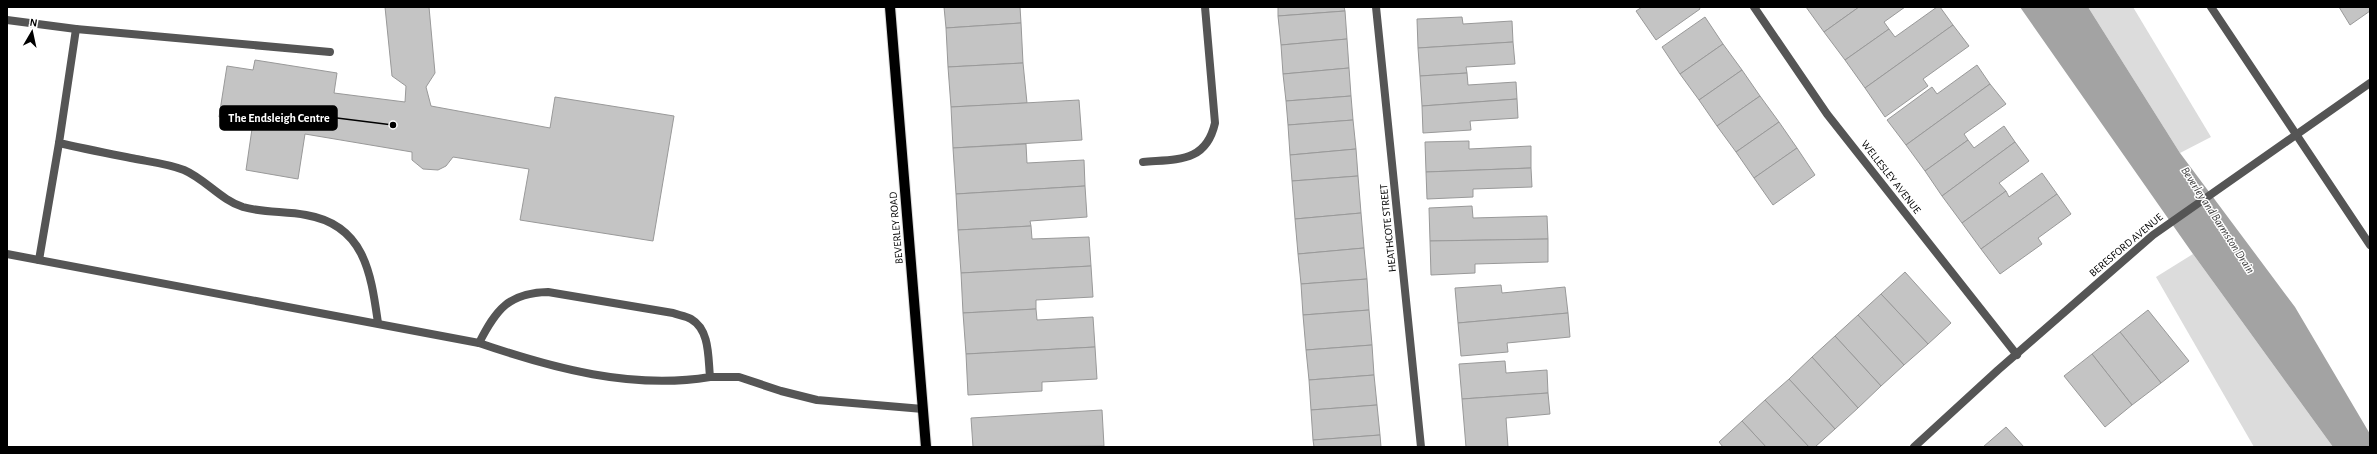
<svg xmlns="http://www.w3.org/2000/svg" width="2377" height="454" font-family="'Alegreya Sans',sans-serif">
<style>
.green{fill:#dcdcdc}
.water{fill:#a3a3a3}
.building{fill:#c4c4c4;stroke:#999}
.lines{fill:none;stroke-linecap:round;stroke-linejoin:round}
.primary-casing{stroke:#dbdbdb;stroke-width:12}
.lane{stroke:#555;stroke-width:8}
.street{stroke:#555;stroke-width:8}
.primary{stroke:#000;stroke-width:10}
.labels{text-anchor:middle;dominant-baseline:central;stroke-width:3;stroke-linejoin:round;paint-order:stroke}
.street-label{font-size:11px;fill:#000;stroke:#fff}
.water-label{font-size:12px;font-style:italic;fill:#444;stroke:#fff}
.leader{fill:none;stroke:#000;stroke-width:1.5}
.callout-dot{fill:#000;stroke:#fff;stroke-width:1.5}
.callout{fill:#000;stroke:#000;stroke-width:1.5}
.callout-label{font-size:12px;text-anchor:middle;font-weight:bold;fill:#fff}
</style>
<rect width="100%" height="100%" fill="#fff"/>
<!-- green -->
<g class="green">
<path d="M2088 7H2133L2211 137 2180 153Z"/>
<path d="M2193 254 2333 447H2254L2156 277Z"/>
</g>
<!-- water -->
<path class="water" d="M2020 7H2088L2180 153 2295 307 2370 434V447H2333L2193 254Z"/>
<!-- building -->
<g class="building">
<path d="M385 7H429L435 73 426 87 431 106 550 128 555 97 674 116 653 241 520 220 529 169 453 157 446 166 438 170 423 169 412 160V152L305 134 298 179 246 170 253 122 219 117 227 66 253 70 255 60 337 73 334 93 405 102 406 86 392 76Z"/>
<path d="M944 7H1020L1021 23 946 28Z"/>
<path d="M1278 7H1344L1345 11 1278 16Z"/>
<path d="M1642 7H1699L1700 9 1656 40 1636 11Z"/>
<path d="M1806 7H1859L1824 32Z"/>
<path d="M1859 7H1905L1884 22 1889 29 1845 60 1824 32Z"/>
<path d="M1937 7H1940L1953 25 1865 88 1845 60 1889 29 1895 37Z"/>
<path d="M2339 7H2370V11L2350 25Z"/>
<path d="M1345 11 1347 39 1281 45 1278 16Z"/>
<path d="M1462 17 1463 24 1512 21 1513 42 1418 48 1417 19Z"/>
<path d="M1705 17 1723 44 1680 74 1662 47Z"/>
<path d="M1021 23 1023 63 948 67 946 28Z"/>
<path d="M1953 25 1969 46 1923 79 1928 86 1885 117 1865 88Z"/>
<path d="M1347 39 1349 68 1283 74 1281 45Z"/>
<path d="M1513 42 1515 64 1466 67 1467 73 1420 76 1418 48Z"/>
<path d="M1723 44 1742 70 1699 100 1680 74Z"/>
<path d="M1023 63 1027 103 951 107 948 67Z"/>
<path d="M1977 65 1990 84 1906 145 1887 120 1932 87 1937 94Z"/>
<path d="M1349 68 1351 96 1286 101 1283 74Z"/>
<path d="M1742 70 1760 96 1717 126 1699 100Z"/>
<path d="M1467 73 1468 85 1516 82 1517 99 1422 106 1420 76Z"/>
<path d="M1990 84 2006 104 1964 134 1968 140 1925 171 1906 145Z"/>
<path d="M1351 96 1353 120 1288 125 1286 101Z"/>
<path d="M1760 96 1779 122 1736 152 1717 126Z"/>
<path d="M1517 99 1518 118 1470 121 1471 130 1423 133 1422 106Z"/>
<path d="M1079 100 1082 140 953 148 951 107Z"/>
<path d="M1353 120 1356 149 1290 155 1288 125Z"/>
<path d="M1779 122 1797 148 1754 178 1736 152Z"/>
<path d="M2004 126 2015 142 1942 196 1925 171 1968 140 1974 148Z"/>
<path d="M1469 141V149L1531 146V168L1426 172 1425 142Z"/>
<path d="M2015 142 2029 161 1999 183 2006 191 1962 223 1942 196Z"/>
<path d="M1026 144 1027 163 1084 160 1085 186 956 194 953 148Z"/>
<path d="M1797 148 1815 175 1773 205 1754 178Z"/>
<path d="M1356 149 1358 176 1292 181 1290 155Z"/>
<path d="M1531 168 1532 187 1473 189V197L1427 199 1426 172Z"/>
<path d="M2042 173 2057 194 1981 249 1962 223 2006 191 2009 197Z"/>
<path d="M1358 176 1361 213 1295 219 1292 181Z"/>
<path d="M1085 186 1087 217 1030 221 1031 226 958 230 956 194Z"/>
<path d="M2057 194 2071 214 2038 238 2042 244 2000 274 1981 249Z"/>
<path d="M1472 206 1473 218 1547 216 1548 239 1430 241 1429 208Z"/>
<path d="M1361 213 1364 248 1298 254 1295 219Z"/>
<path d="M1031 226 1032 239 1089 237 1091 266 961 273 958 230Z"/>
<path d="M1548 239V262L1475 264V273L1431 275 1430 241Z"/>
<path d="M1364 248 1367 279 1301 284 1298 254Z"/>
<path d="M1091 266 1093 297 1036 300V309L963 313 961 273Z"/>
<path d="M1905 272 1951 323 1928 344 1881 294Z"/>
<path d="M1367 279 1369 310 1303 315 1301 284Z"/>
<path d="M1501 285 1502 293 1565 287 1568 313 1458 323 1455 288Z"/>
<path d="M1881 294 1928 344 1904 365 1858 315Z"/>
<path d="M1036 309 1037 320 1093 317 1095 347 966 354 963 313Z"/>
<path d="M1369 310 1372 345 1306 350 1303 315Z"/>
<path d="M2148 310 2189 361 2161 383 2120 332Z"/>
<path d="M1568 313 1570 337 1507 343 1508 352 1461 356 1458 323Z"/>
<path d="M1858 315 1904 365 1881 386 1835 336Z"/>
<path d="M2120 332 2161 383 2132 405 2092 354Z"/>
<path d="M1835 336 1881 386 1858 408 1812 357Z"/>
<path d="M1372 345 1374 375 1309 380 1306 350Z"/>
<path d="M1095 347 1097 379 1042 382V391L968 395 966 354Z"/>
<path d="M2092 354 2132 405 2105 427 2064 376Z"/>
<path d="M1812 357 1858 408 1835 429 1789 379Z"/>
<path d="M1505 361 1506 373 1547 370 1548 393 1462 399 1459 364Z"/>
<path d="M1374 375 1377 405 1311 410 1309 380Z"/>
<path d="M1789 379 1835 429 1815 447H1809L1765 400Z"/>
<path d="M1548 393 1550 414 1506 418 1508 447H1466L1462 399Z"/>
<path d="M1765 400 1809 447H1766L1742 421Z"/>
<path d="M1377 405 1380 435 1313 440 1311 410Z"/>
<path d="M1102 410 1104 446 973 447 971 418Z"/>
<path d="M1742 421 1766 447H1723L1719 442Z"/>
<path d="M2006 427 2024 447H1983Z"/>
<path d="M1380 435 1381 447H1314L1313 440Z"/>
</g>
<g class="lines">
<defs>
<path id="primary" d="M890 7 926 447"/>
</defs>
<!-- primary casing -->
<use href="#primary" class="primary-casing"/>
<!-- lane -->
<g class="lane">
<path d="M2211 7 2370 245"/>
<path d="M7 20 76 29 59 143C85 149 111 154 136 159 152 162 169 164 184 170 205 179 221 200 243 207 264 213 285 211 306 215 365 225 371 274 378 323"/>
<path d="M76 29 330 52"/>
<path d="M1143 162C1177 159 1206 163 1215 123L1205 7"/>
<path d="M7 254 479 343"/>
<path d="M39 260 59 143"/>
<path d="M710 377C632 390 552 368 479 343 496 310 508 293 548 292L673 313C678 315 686 316 691 319 710 330 708 357 710 377H739L781 391 817 400 923 409"/>
</g>
<!-- street -->
<g class="street">
<path d="M1376 7 1421 447"/>
<path d="M1754 7 1827 114 2017 355"/>
<path d="M1914 447 1998 370 2153 235 2370 83"/>
</g>
<!-- primary -->
<use href="#primary" class="primary"/>
</g>
<g class="labels">
<!-- street labels -->
<g class="street-label">
<text transform="translate(1891 177) rotate(52)">WELLESLEY AVENUE</text>
<text transform="translate(896 228) rotate(-95)">BEVERLEY ROAD</text>
<text transform="translate(1388 228) rotate(-96)">HEATHCOTE STREET</text>
<text transform="translate(2126 245) rotate(-40)">BERESFORD AVENUE</text>
</g>
<!-- water labels -->
<g class="water-label">
<text transform="translate(2218 220) rotate(57)">Beverley and Barmston Drain</text>
</g>
</g>
<!-- callouts -->
<path class="leader" d="M393 125L337 118"/>
<circle class="callout-dot" cx="393" cy="125" r="4"/>
<rect class="callout" x="220" y="106" width="117" height="24" rx="4"/>
<g class="callout-label">
<text x="279" y="122">The Endsleigh Centre</text>
</g>
<!-- border -->
<rect width="2377" height="454" fill="none" stroke="#000000" stroke-width="16"/>
<!-- north arrow -->
<g transform="translate(32 32) rotate(9)" stroke="#ffffff" stroke-width="3" paint-order="stroke">
<path d="M0-3L7 15L0 10L-7 15Z" fill="#000000"/>
<text y="-6" font-size="11" font-weight="bold" text-anchor="middle" fill="#000000">N</text>
</g>
</svg>
